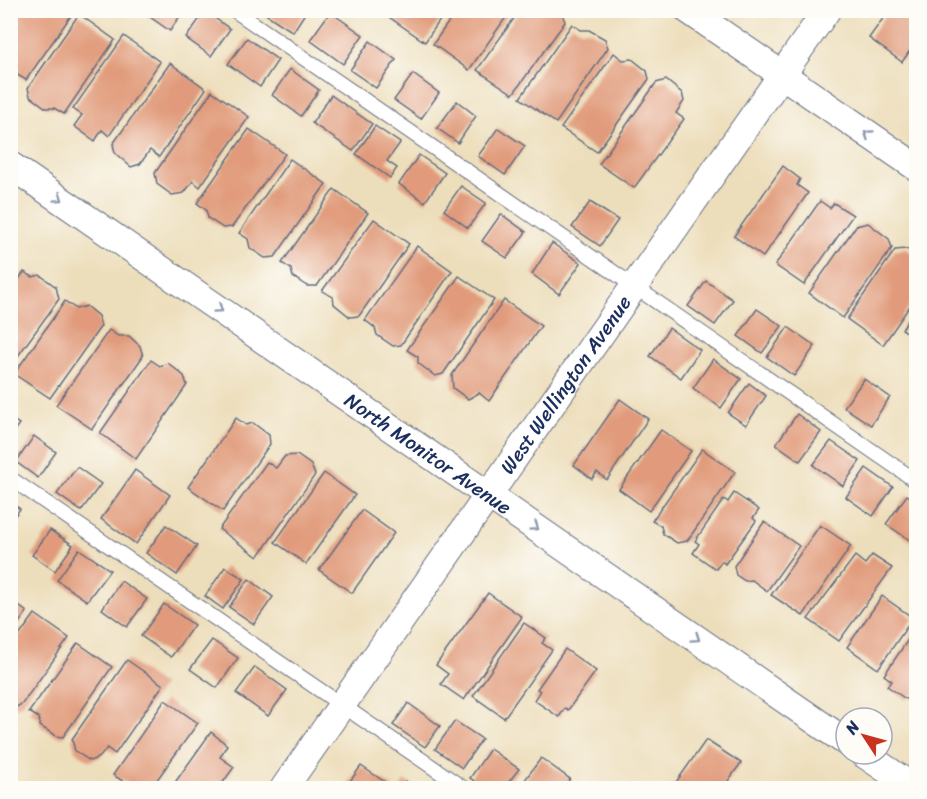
<svg xmlns="http://www.w3.org/2000/svg" width="927" height="799" font-family="Sriracha,sans-serif">
<style>
.building{fill:#e19b7b}
.lines{fill:none;stroke-linecap:round;stroke-linejoin:round}
.service-casing{stroke:#646c7f;stroke-width:16}
.minor-casing{stroke:#646c7f;stroke-width:29}
.service{stroke:#fff;stroke-width:14}
.minor{stroke:#fff;stroke-width:27}
.oneway{stroke:#8d97ae}
.labels{text-anchor:middle;dominant-baseline:central;stroke-width:4.5;stroke-linejoin:round;paint-order:stroke}
.street-label{font-size:20px;fill:#1b2f5e;stroke:#fdfcf7}
</style>
<rect width="100%" height="100%" fill="#fdfcf7"/>
<filter id="ink" filterUnits="userSpaceOnUse"><feTurbulence type="fractalNoise" baseFrequency=".0167" numOctaves="2"/><feDisplacementMap in="SourceGraphic" scale="12" xChannelSelector="R" yChannelSelector="G"/><feConvolveMatrix kernelMatrix="1 2 1 2 8 2 1 2 1" color-interpolation-filters="sRGB"/></filter>
<filter id="wash" filterUnits="userSpaceOnUse"><feTurbulence type="fractalNoise" baseFrequency=".008" numOctaves="4" result="noise"/><feDisplacementMap in="SourceGraphic" scale="24" xChannelSelector="R" yChannelSelector="G"/><feGaussianBlur stdDeviation="1.35" result="paint"/><feColorMatrix in="noise" values="0 0 0 0 0 0 0 0 0 0 0 0 0 0 0 0 0 1.4 0 .05"/><feComposite in="paint" operator="in"/></filter>
<g filter="url(#wash)">
<rect width="100%" height="100%" fill="#eddebb"/>
<g id="blocks">
<!-- building -->
<g class="building">
<path d="M18 10H75L26 80 16 74 10 76V22Z"/>
<path d="M143 10H184L170 31 143 12Z"/>
<path d="M266 10H307L293 32 264 13Z"/>
<path d="M393 10H447L425 42 389 17Z"/>
<path d="M457 10H511L469 70 433 44Z"/>
<path d="M520 10H561L565 22 513 94 477 70Z"/>
<path d="M889 10H916V42L902 62 869 38Z"/>
<path d="M205 11 230 29 211 56 186 38Z"/>
<path d="M330 12 363 35 343 64 310 40Z"/>
<path d="M79 14 115 40 64 114 54 108H46L30 96 28 88Z"/>
<path d="M572 24 581 30H589L605 39 608 48 556 123 520 98Z"/>
<path d="M124 36 160 62 109 136 102 130 95 141 74 126 82 115 73 109Z"/>
<path d="M247 38 278 60 260 87 228 64Z"/>
<path d="M370 41 396 60 376 88 350 70Z"/>
<path d="M614 53 623 60 632 59 647 71 649 79 597 152 561 128Z"/>
<path d="M916 60V75L910 70Z"/>
<path d="M170 63 206 89 159 157 150 150 140 164 131 167 115 153 113 144Z"/>
<path d="M290 69 319 90 301 116 272 95Z"/>
<path d="M413 74 439 93 421 119 394 100Z"/>
<path d="M666 80 682 93 684 101 676 113 684 119 634 188 599 164 656 83Z"/>
<path d="M212 91 249 117 200 187 193 181 184 193 172 195 157 184 155 173Z"/>
<path d="M331 95 372 124 353 151 312 123Z"/>
<path d="M457 101 476 116 458 143 437 128Z"/>
<path d="M375 126 400 143 387 161 397 168 390 178 356 154Z"/>
<path d="M498 128 525 146 505 175 478 156Z"/>
<path d="M249 129 285 154 232 227 223 228 208 218 206 210 197 203Z"/>
<path d="M419 155 445 173 425 202 399 184Z"/>
<path d="M290 159 326 184 275 257 265 258 250 248 248 239 239 233Z"/>
<path d="M783 166 800 179 797 185 808 193 763 257 734 236Z"/>
<path d="M461 186 486 203 468 228 444 210Z"/>
<path d="M334 189 368 213 317 286H307L293 277 291 269 282 263Z"/>
<path d="M820 201 830 208 834 203 853 215 804 285 775 265Z"/>
<path d="M590 202 618 220 600 246 572 227Z"/>
<path d="M501 214 526 232 507 258 482 241Z"/>
<path d="M374 219 409 244 359 316 350 317 334 304 333 297 322 291Z"/>
<path d="M868 223 889 239 892 248 843 318 809 293 856 226Z"/>
<path d="M552 243 581 263 559 294 532 274Z"/>
<path d="M417 246 452 271 401 345 393 346 377 335 375 328 365 320Z"/>
<path d="M907 249 916 256V297L883 345 847 319 895 250Z"/>
<path d="M10 255 17 259 18 272 10 282Z"/>
<path d="M24 272 33 277 40 275 56 287 59 299 10 367V292Z"/>
<path d="M459 276 494 300 443 374 435 376 418 363V357L407 350Z"/>
<path d="M706 281 733 300 715 325 688 306Z"/>
<path d="M504 300 541 326 489 401 479 393 468 399 453 388 452 375Z"/>
<path d="M65 301 76 309 86 306 98 316 101 326 50 398 14 374Z"/>
<path d="M916 307V338L902 329Z"/>
<path d="M757 309 782 326 762 353 738 336Z"/>
<path d="M788 327 815 346 794 376 767 357Z"/>
<path d="M669 328 700 350 681 378 650 356Z"/>
<path d="M109 330 118 336H129L140 346 143 356 92 429 56 405Z"/>
<path d="M713 359 741 379 721 408 693 388Z"/>
<path d="M151 360 160 366 168 363 184 376 187 385 136 459 100 433Z"/>
<path d="M864 379 890 397 871 425 844 407Z"/>
<path d="M749 383 766 396 746 425 728 413Z"/>
<path d="M620 399 648 419 607 480 597 472 592 479 574 465Z"/>
<path d="M797 414 821 432 800 461 776 444Z"/>
<path d="M10 418 19 424 10 436Z"/>
<path d="M236 418 246 425 253 423 269 435 270 444 223 511 188 487Z"/>
<path d="M661 430 691 451 649 511 619 489Z"/>
<path d="M34 436 56 452 38 478 16 462Z"/>
<path d="M831 441 860 461 843 486 813 465Z"/>
<path d="M702 449 735 472 687 541 677 543 663 534 661 526 652 521Z"/>
<path d="M297 455 311 465 315 475 258 557 219 529 267 462 276 468 285 456Z"/>
<path d="M77 467 101 484 81 511 57 494Z"/>
<path d="M866 468 893 487 873 516 846 497Z"/>
<path d="M135 470 170 495 136 544 101 519Z"/>
<path d="M324 473 355 495 306 564 275 542Z"/>
<path d="M734 493 759 510 753 518 756 521 725 564 722 561 716 569 693 553 699 544 695 541 724 499 728 502Z"/>
<path d="M907 495 916 501V533L911 541 886 524Z"/>
<path d="M10 502 20 509 10 522Z"/>
<path d="M362 510 394 533 352 593 319 570Z"/>
<path d="M764 522 799 546 767 591 752 580 745 581 736 575 734 566Z"/>
<path d="M166 525 197 546 177 575 146 553Z"/>
<path d="M820 525 851 546 803 616 771 595Z"/>
<path d="M50 530 73 545 55 571 32 555Z"/>
<path d="M79 549 110 570 87 601 57 580Z"/>
<path d="M872 555 892 568 839 641 808 619 855 556 865 564Z"/>
<path d="M225 567 244 579 223 609 205 596Z"/>
<path d="M249 579 273 597 254 624 229 607Z"/>
<path d="M121 581 147 599 127 627 102 609Z"/>
<path d="M488 593 522 617 464 700 441 684 448 674 436 665Z"/>
<path d="M882 596 913 618 878 669 847 647Z"/>
<path d="M10 600 27 612 10 635Z"/>
<path d="M164 604 194 625 171 657 141 636Z"/>
<path d="M35 614 69 638 22 704 14 708 10 705V648Z"/>
<path d="M524 623 546 638 542 643 552 650 504 718 473 696Z"/>
<path d="M916 628V696L912 693 907 700 887 686 892 681 884 675Z"/>
<path d="M212 640 238 658 217 688 190 669Z"/>
<path d="M78 643 112 667 63 737 56 736 40 726 39 718 29 712Z"/>
<path d="M565 649 596 671 568 710 565 708 559 717 534 700 540 691 537 689Z"/>
<path d="M127 660 163 685 115 754 107 748 100 757 90 761 75 751 72 739Z"/>
<path d="M255 667 287 690 268 716 236 693Z"/>
<path d="M165 700 198 723 151 788H134L113 775Z"/>
<path d="M408 703 440 726 425 747 393 725Z"/>
<path d="M455 721 482 739 462 768 435 749Z"/>
<path d="M211 732 227 745 220 757 234 767 219 788H171Z"/>
<path d="M706 740 741 763 723 788H672Z"/>
<path d="M490 749 519 769 504 788H485L470 778Z"/>
<path d="M541 758 570 779 563 788H519Z"/>
<path d="M361 766 394 788H345Z"/>
<path d="M405 781 415 788H400Z"/>
</g>
</g>
</g>
<g filter="url(#ink)">
<use href="#blocks" fill-opacity="0" stroke="#646c7f" stroke-width="1.5"/>
<g class="lines">
<defs>
<g id="service">
<path d="M234 10 916 481"/>
<path d="M10 478 463 788"/>
</g>
<g id="minor">
<path d="M688 10 916 167"/>
<path id="s1" d="M10 165 846 742"/>
<path d="M864 754 914 788"/>
<path id="s2" d="M284 788 827 10"/>
</g>
</defs>
<!-- service casing -->
<use href="#service" class="service-casing"/>
<!-- minor casing -->
<use href="#minor" class="minor-casing"/>
<!-- service -->
<use href="#service" class="service"/>
<!-- minor -->
<use href="#minor" class="minor"/>
</g>
<!-- one-way arrows -->
<defs><path id="oneway-chevron" d="M-2-3.5L2.5 0L-2 3.5" fill="none" stroke-width="1.6" stroke-linecap="round" stroke-linejoin="round" transform="scale(1.5)"/></defs>
<g class="oneway">
<use href="#oneway-chevron" transform="translate(868 134) rotate(-145)"/>
<use href="#oneway-chevron" transform="translate(59 198) rotate(35)"/>
<use href="#oneway-chevron" transform="translate(219 309) rotate(35)"/>
<use href="#oneway-chevron" transform="translate(535 527) rotate(35)"/>
<use href="#oneway-chevron" transform="translate(696 638) rotate(35)"/>
</g>
</g>
<g class="labels">
<!-- street labels -->
<g class="street-label">
<text stroke="none"><textPath href="#s2" startOffset="492">West Wellington Avenue</textPath></text>
<text stroke="none"><textPath href="#s1" startOffset="508">North Monitor Avenue</textPath></text>
</g>
</g>
<!-- margin -->
<rect width="927" height="799" fill="none" stroke="#fdfcf7" stroke-width="36"/>
<!-- north arrow -->
<g transform="translate(864 736) rotate(306)"><circle r="28" fill="#fdfcf7" stroke="#a3aaba" stroke-width="1.5"/>
<path d="M0-4.5L10 22L0 15L-10 22Z" fill="#c8321e"/>
<text y="-9" font-size="16" font-weight="bold" text-anchor="middle" fill="#1b2f5e">N</text>
</g>
</svg>
